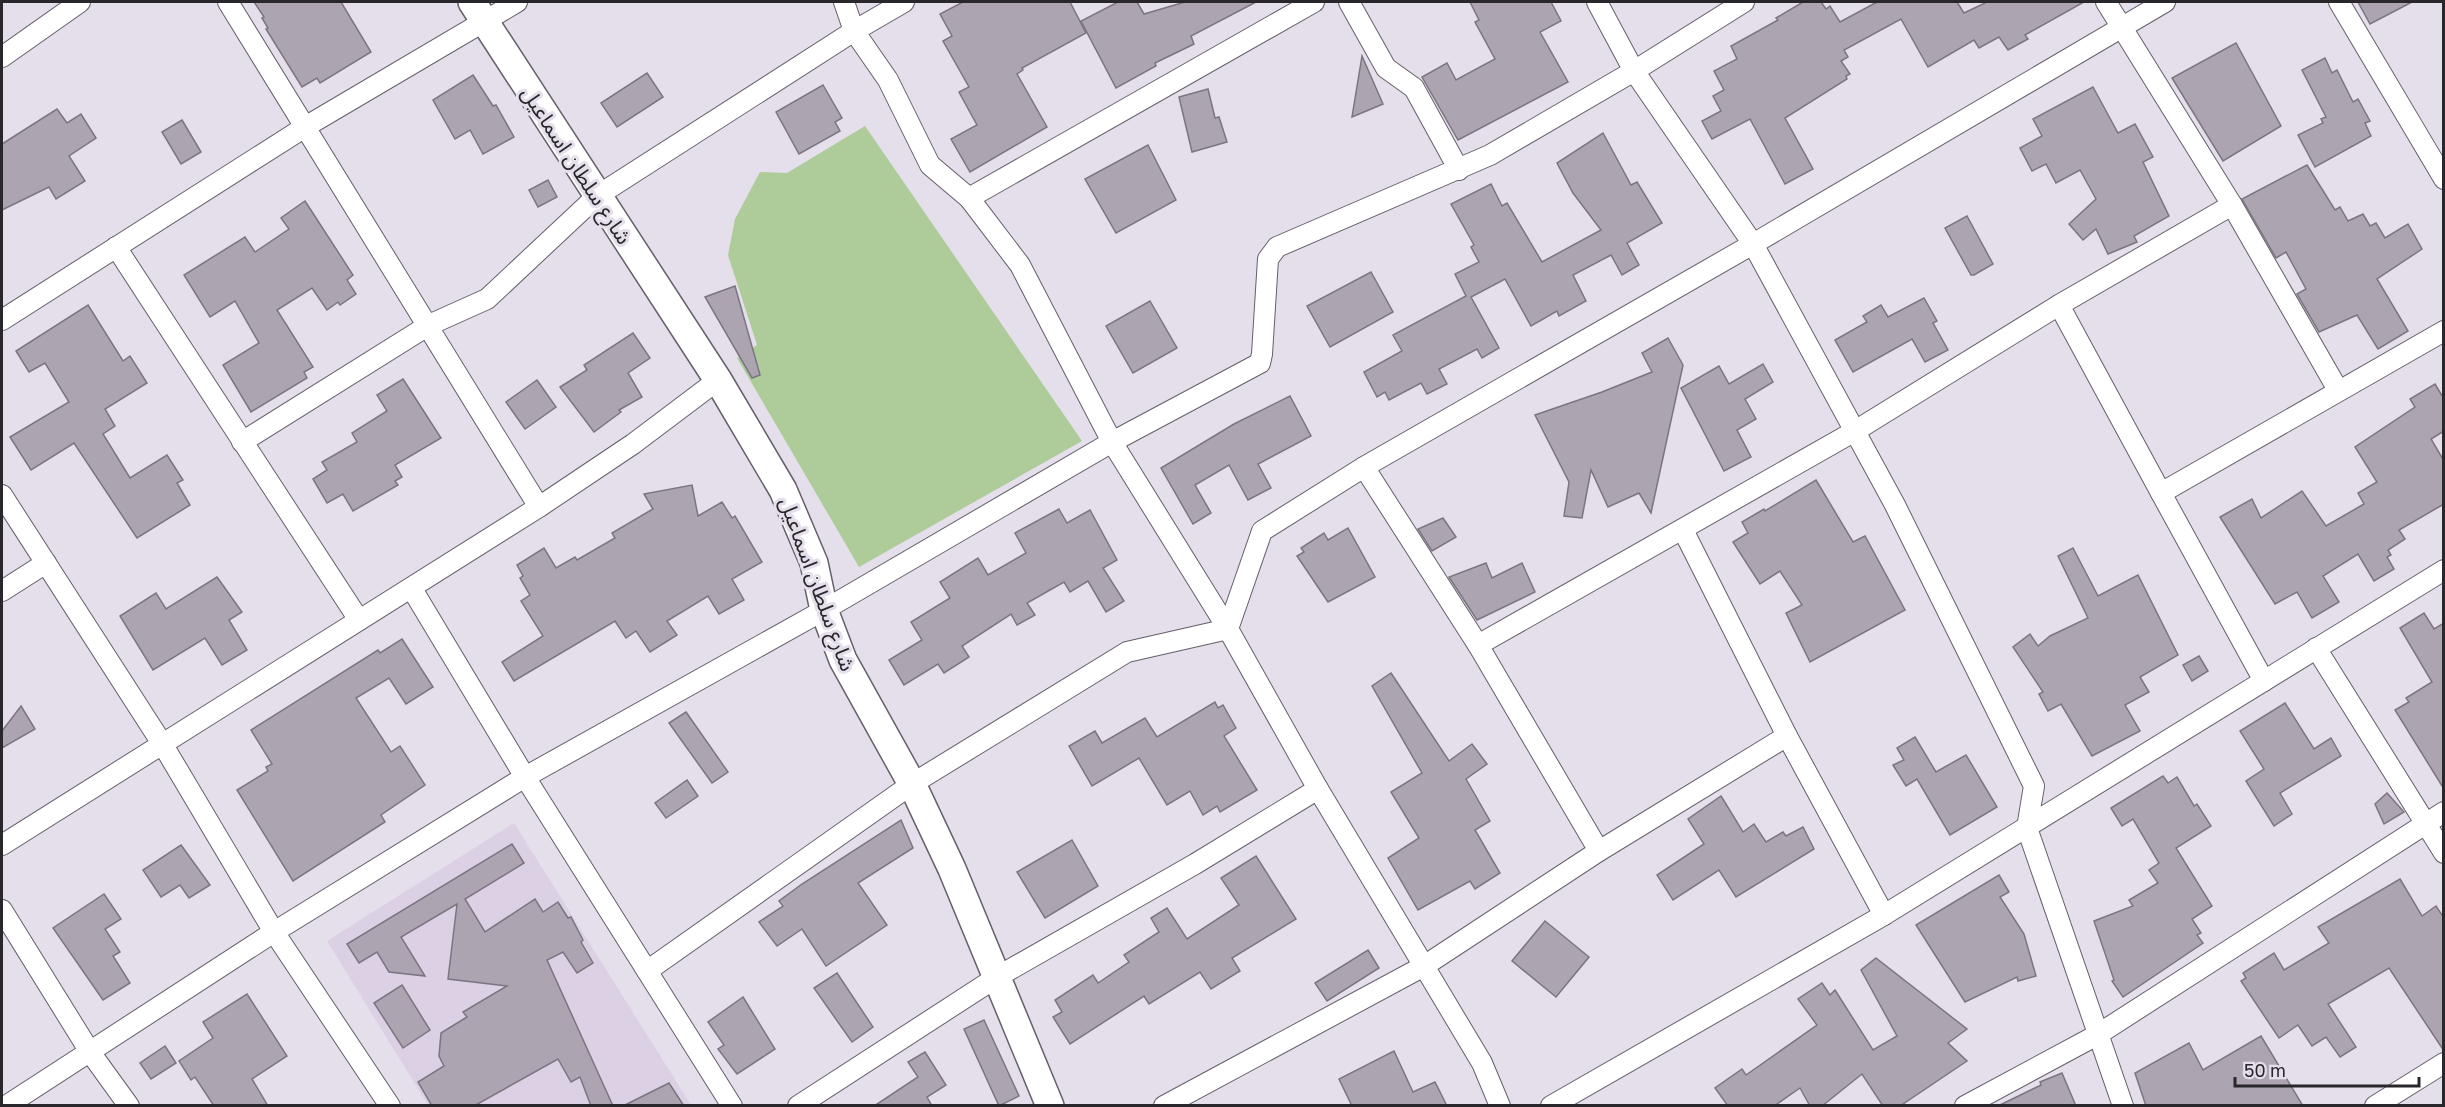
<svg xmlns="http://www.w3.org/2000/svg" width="2445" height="1107" font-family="'Golos Text','Noto Sans Arabic',sans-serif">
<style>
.built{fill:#dbd0e4}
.green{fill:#adcc9a}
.building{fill:#aca5b1;stroke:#7c7581;stroke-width:1.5}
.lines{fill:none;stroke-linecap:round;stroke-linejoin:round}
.street-casing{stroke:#655f6a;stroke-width:22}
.secondary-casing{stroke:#655f6a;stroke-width:30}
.street{stroke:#fff;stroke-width:20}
.secondary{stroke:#fff;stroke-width:27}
.labels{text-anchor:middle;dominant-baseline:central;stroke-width:6;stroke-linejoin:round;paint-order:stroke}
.street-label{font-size:21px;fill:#29272b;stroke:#e5deeb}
</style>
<rect width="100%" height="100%" fill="#e5deeb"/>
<!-- built -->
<path class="built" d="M514 823 691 1105H428L327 941Z"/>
<!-- green -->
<path class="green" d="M865 126 1082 441 859 567 737 358 757 345 728 255 735 219 760 172 787 173Z"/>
<!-- building -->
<g class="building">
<path d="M254 2H341L371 52 320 83 317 78 302 87 266 29 268 28 262 18 264 17Z"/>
<path d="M963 2H1070L1086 33 1022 68 1023 70 1017 74 1047 127 970 172 951 139 977 125 959 92 969 87 943 41 952 36 940 14Z"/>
<path d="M1118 2H1137L1144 14 1185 2H1256L1191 36 1194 44 1155 63 1156 66 1116 88 1081 21Z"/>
<path d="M1470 2H1551L1561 21 1540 32 1568 82 1458 140 1422 77 1447 63 1456 80 1495 59 1475 22 1479 20Z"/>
<path d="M1803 2H1821L1826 9 1830 6 1840 22 1877 2H1957L1964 13 1987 2H2084L2025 35 2028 39 2008 50 1999 37 1979 48 1974 40 1928 67 1901 19 1844 50 1848 57 1841 61 1850 74 1846 76 1847 79 1785 118 1813 169 1785 184 1750 119 1712 139 1702 121 1721 111 1713 96 1724 90 1714 71 1737 59 1731 46 1778 20 1776 18Z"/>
<path d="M2358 2H2412L2370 24Z"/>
<path d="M2236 43 2281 126 2223 161 2172 78Z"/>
<path d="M1362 56 1383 104 1352 117Z"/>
<path d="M2325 58 2332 73 2337 70 2353 102 2358 99 2370 121 2365 123 2371 136 2315 167 2298 135 2323 123 2321 119 2326 117 2302 70Z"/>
<path d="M647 73 663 97 617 127 601 103Z"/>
<path d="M473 75 493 106 496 105 514 137 483 154 470 130 455 139 433 100Z"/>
<path d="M823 85 842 118 835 122 840 131 799 154 776 112Z"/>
<path d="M2093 87 2118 133 2135 124 2153 157 2143 162 2169 216 2134 236 2137 242 2108 254 2096 229 2083 240 2069 224 2096 199 2080 170 2056 183 2046 164 2032 171 2020 148 2042 136 2033 119Z"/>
<path d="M1208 89 1215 118 1219 117 1227 142 1192 152 1179 97Z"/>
<path d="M57 109 67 123 81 114 96 138 69 156 85 181 56 199 49 187 2 210V144Z"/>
<path d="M182 120 201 152 181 164 162 132Z"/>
<path d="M1603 133 1631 185 1637 182 1662 223 1627 243 1639 265 1622 275 1611 255 1573 275 1586 301 1559 316 1557 311 1531 326 1505 279 1471 297 1499 348 1482 358 1477 349 1439 369 1447 384 1427 394 1421 383 1389 400 1385 392 1377 397 1364 372 1402 351 1393 335 1466 296 1455 274 1479 262 1471 247 1474 245 1451 204 1491 184 1502 206 1507 203 1542 262 1601 230 1573 193 1557 163Z"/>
<path d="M1148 145 1176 200 1116 233 1085 179Z"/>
<path d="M2307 165 2335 210 2340 207 2348 221 2363 214 2370 226 2376 223 2385 238 2408 224 2422 249 2377 279 2408 331 2378 349 2357 315 2319 332 2297 294 2306 289 2286 252 2276 258 2242 199Z"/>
<path d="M548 180 557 197 538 207 529 190Z"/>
<path d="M305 201 353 275 347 280 356 294 340 305 338 302 327 310 312 288 277 310 313 367 304 372 307 378 251 412 223 365 259 343 235 301 210 317 184 275 245 237 255 252 289 229 281 218Z"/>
<path d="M1967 216 1993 264 1974 275H1971L1945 228Z"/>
<path d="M1371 272 1393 312 1330 347 1307 306Z"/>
<path d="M735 286 760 375 752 378 705 297Z"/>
<path d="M1924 298 1937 321 1933 323 1948 350 1925 362 1912 339 1853 372 1835 340 1867 322 1863 316 1881 305 1888 317Z"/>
<path d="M1150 301 1177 348 1133 373 1106 326Z"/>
<path d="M88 305 123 361 130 356 147 383 105 409 115 426 103 434 130 478 167 455 183 480 177 483 190 505 137 538 74 443 31 470 10 437 69 402 45 363 29 372 16 351Z"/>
<path d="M633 333 650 358 628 373 642 397 619 410 621 412 594 432 560 387 587 370 584 365Z"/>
<path d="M1668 338 1683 365 1651 513 1639 493 1608 507 1591 470 1582 518 1564 516 1569 482 1535 415 1602 392 1652 372 1642 353Z"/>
<path d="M1763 364 1773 382 1745 399 1756 419 1737 430 1751 457 1724 471 1681 388 1719 366 1729 384Z"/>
<path d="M403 379 441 438 395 465 402 477 395 481 398 485 353 511 343 494 327 503 313 479 327 470 322 462 357 442 352 433 387 411 377 395Z"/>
<path d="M537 380 556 407 525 429 506 402Z"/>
<path d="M2435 384 2444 399V431L2431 439 2444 461V504L2399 530 2405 539 2388 550 2391 555 2387 557 2394 569 2374 581 2358 554 2323 576 2339 602 2312 618 2297 592 2275 604 2220 517 2252 499 2261 518 2302 491 2326 526 2364 504 2358 493 2377 482 2355 447 2415 407 2410 399Z"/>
<path d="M1290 396 1311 436 1258 464 1271 488 1248 500 1229 465 1195 485 1211 513 1193 524 1161 468 1234 424Z"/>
<path d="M1816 480 1853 542 1865 536 1905 610 1810 662 1786 613 1802 605 1780 571 1760 584 1733 542 1748 533 1742 522 1764 509 1765 511Z"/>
<path d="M692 485 698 516 722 502 732 518 735 516 762 562 732 579 744 600 719 614 708 596 667 621 677 635 650 652 636 631 626 638 615 621 514 681 502 662 543 636 521 601 530 595 520 578 523 576 517 565 544 548 556 568 575 557 577 560 615 538 612 533 653 509 644 494Z"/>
<path d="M1059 509 1067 523 1090 510 1117 560 1103 568 1124 601 1106 612 1088 581 1070 592 1064 582 1027 603 1035 615 1017 625 1011 614 962 646 969 657 944 673 938 664 904 685 889 660 922 640 911 622 950 598 940 582 978 558 988 575 1026 553 1015 533Z"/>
<path d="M1443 518 1456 537 1432 551 1418 529Z"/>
<path d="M1348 528 1375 577 1328 602 1297 556 1304 552 1301 548 1324 533 1328 540Z"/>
<path d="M2073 548 2098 596 2138 575 2178 655 2140 677 2149 692 2125 705 2140 731 2092 756 2061 704 2048 711 2039 694 2043 692 2013 647 2030 634 2038 646 2050 636 2088 618 2058 556Z"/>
<path d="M1486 563 1492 578 1522 563 1535 592 1477 620 1449 577Z"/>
<path d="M217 577 242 612 229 620 247 650 222 665 205 638 153 670 120 616 156 593 166 609Z"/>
<path d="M2424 613 2434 629 2444 623V789L2395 710 2409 702 2406 698 2432 682 2400 628Z"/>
<path d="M402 639 433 687 406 704 389 678 356 698 391 752 400 746 425 785 381 815 385 822 293 881 237 790 268 771 266 767 272 764 251 730 378 650 380 653Z"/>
<path d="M2199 656 2208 671 2192 681 2183 665Z"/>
<path d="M1391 673 1449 761 1472 744 1487 764 1466 779 1490 821 1475 830 1500 873 1475 889 1470 881 1418 910 1388 858 1419 838 1391 792 1422 773 1372 686Z"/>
<path d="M1215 702 1218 708 1223 705 1236 728 1224 736 1257 790 1220 812 1217 806 1203 815 1190 791 1167 805 1139 758 1092 786 1069 746 1095 731 1102 743 1145 718 1157 737Z"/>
<path d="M2285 703 2314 749 2331 738 2341 756 2280 793 2292 814 2274 826 2246 781 2264 769 2240 731Z"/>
<path d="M21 706 35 729 2 748V731Z"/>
<path d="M686 712 728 772 712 783 669 723Z"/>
<path d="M1915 737 1936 772 1966 755 1997 807 1950 835 1917 779 1906 786 1893 765 1904 760 1897 748Z"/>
<path d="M2163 776 2168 783 2177 777 2194 806 2197 804 2211 826 2176 848 2212 906 2192 919 2201 933 2197 935 2203 943 2123 997 2112 981 2114 980 2094 921 2133 906 2129 900 2158 883 2149 870 2159 863 2133 819 2122 826 2111 808Z"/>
<path d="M687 780 698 796 666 818 655 803Z"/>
<path d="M2387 793 2404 812 2384 824 2375 804Z"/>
<path d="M1721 796 1743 832 1754 824 1766 842 1783 832 1786 836 1803 827 1814 849 1736 897 1719 870 1673 900 1657 875 1704 844 1688 819Z"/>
<path d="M901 820 913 848 858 883 887 925 826 966 802 929 777 946 759 922 783 906 779 901 802 884Z"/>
<path d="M1072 840 1098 886 1045 918 1017 872Z"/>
<path d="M512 844 524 863 465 899 485 932 535 899 543 912 558 902 568 918 571 917 583 940 581 942 593 963 577 973 563 952 547 960 613 1106H591L580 1077 571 1082 558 1059 474 1106H432L418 1082 444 1066 439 1056 441 1033 467 1017 463 1012 507 986 448 979 457 904 401 937 425 976 389 972 377 952 359 963 347 944Z"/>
<path d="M181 845 210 885 189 898 180 885 161 897 143 870Z"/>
<path d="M1256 856 1296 919 1232 958 1240 971 1211 989 1200 972 1149 1004 1144 996 1070 1044 1053 1017 1062 1012 1055 1000 1093 975 1098 983 1129 962 1124 955 1159 932 1151 918 1167 908 1187 939 1239 905 1221 878Z"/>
<path d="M1999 875 2009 892 2000 897 2024 934 2036 976 2018 981 2017 977 1965 1002 1916 925Z"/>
<path d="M2400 879 2422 916 2436 906 2444 918V1051L2389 968 2328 1004 2356 1047 2340 1057 2326 1037 2312 1046 2298 1025 2279 1038 2241 981 2246 978 2243 973 2274 953 2284 970 2329 943 2318 927Z"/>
<path d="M104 894 121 919 105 929 120 952 113 956 130 983 103 1000 53 928Z"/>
<path d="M1545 921 1589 957 1556 997 1512 961Z"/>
<path d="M1368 950 1379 968 1327 1001 1315 983Z"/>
<path d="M1876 958 1967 1029 1948 1043 1967 1061 1900 1106H1883L1862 1074 1822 1106H1810L1800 1088 1774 1106H1728L1715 1088 1742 1069 1746 1075 1817 1025 1798 999 1822 983 1830 995 1835 990 1873 1050 1897 1036 1861 970Z"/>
<path d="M837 973 873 1027 852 1042 814 988Z"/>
<path d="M402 985 430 1030 403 1048 374 1003Z"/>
<path d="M247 994 287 1056 252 1079 268 1106H214L195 1077 191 1080 179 1061 213 1038 203 1022Z"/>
<path d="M743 997 775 1049 737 1074 718 1049 724 1045 708 1022Z"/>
<path d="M984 1020 1019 1096 999 1106 964 1029Z"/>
<path d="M2261 1036 2303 1106H2146L2135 1073 2189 1043 2203 1070Z"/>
<path d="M165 1046 176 1063 151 1079 140 1063Z"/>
<path d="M1394 1051 1413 1092 1435 1082 1447 1106H1352L1339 1079Z"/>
<path d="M925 1052 946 1085 927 1097 932 1106H874L918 1077 908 1062Z"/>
<path d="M2062 1073 2076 1106H1998L2041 1085 2040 1082Z"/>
<path d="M669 1083 684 1106H623Z"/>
</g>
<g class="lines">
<defs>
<g id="street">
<path d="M228 2 539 507"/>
<path d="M844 2 854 31 888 80 930 165 969 198 1020 265 1112 442 1228 629 1318 789 1482 1063 1500 1106"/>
<path d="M1349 2 1386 68 1414 88 1459 170"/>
<path d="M1597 2 1634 71 1753 244 1895 505 2034 786 2027 828 2123 1106"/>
<path d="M2106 2 2232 205 2338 390"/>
<path d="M2339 2 2444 179"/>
<path d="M2 57 80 2"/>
<path d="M969 198 1314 2"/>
<path d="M116 247 359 620"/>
<path d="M2059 305 2161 493"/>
<path d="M2 320 305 127 517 2"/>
<path d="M242 442 429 325 487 299 597 196 854 31 904 2"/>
<path d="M1364 467 1478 645 1599 851"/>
<path d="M2 495 163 745 274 932 390 1106"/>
<path d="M1683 530 1787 736 1884 915"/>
<path d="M412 589 525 777 732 1106"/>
<path d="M2 591 46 563"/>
<path d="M1478 645 1855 431 2059 305 2232 205"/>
<path d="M2316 648 2444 853"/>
<path d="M2264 681 2161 493 2444 331"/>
<path d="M2 845 539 507 633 444 718 380"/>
<path d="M2 910 90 1052 129 1106"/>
<path d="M647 971 912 784 1127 652 1228 629 1262 531 1364 467 1753 244 2165 2"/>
<path d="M6 1106 274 932 525 777 824 610 1112 442 1260 363 1262 354 1268 259 1277 247 1490 155 1634 71 1744 2"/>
<path d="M798 1106 997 977 1195 864 1318 789"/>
<path d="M1164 1106 1424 966 1599 851 1787 736"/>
<path d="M1551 1106 1884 915 2444 570"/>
<path d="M1965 1106 2097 1035 2444 812"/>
<path d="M2375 1106 2444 1063"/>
</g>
<path id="secondary" d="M472 2 718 380 783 490 814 563 824 610 843 660 912 784 952 869 1050 1106"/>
</defs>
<!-- street casing -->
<use href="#street" class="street-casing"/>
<!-- secondary casing -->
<use href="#secondary" class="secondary-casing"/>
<!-- street -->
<use href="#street" class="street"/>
<!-- secondary -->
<use href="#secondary" class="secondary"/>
</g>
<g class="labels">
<!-- street labels -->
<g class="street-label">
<text transform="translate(577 165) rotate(57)">شارع سلطان اسماعيل</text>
<text transform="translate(818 584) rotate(70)">شارع سلطان اسماعيل</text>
</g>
</g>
<!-- border -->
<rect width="2445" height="1107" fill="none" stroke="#29272b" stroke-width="6"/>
<!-- scale -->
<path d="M2235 1077v9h184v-9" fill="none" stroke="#29272b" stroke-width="3"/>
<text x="2244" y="1077" font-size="18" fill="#29272b" stroke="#e5deeb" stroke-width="4.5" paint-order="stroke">50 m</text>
</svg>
